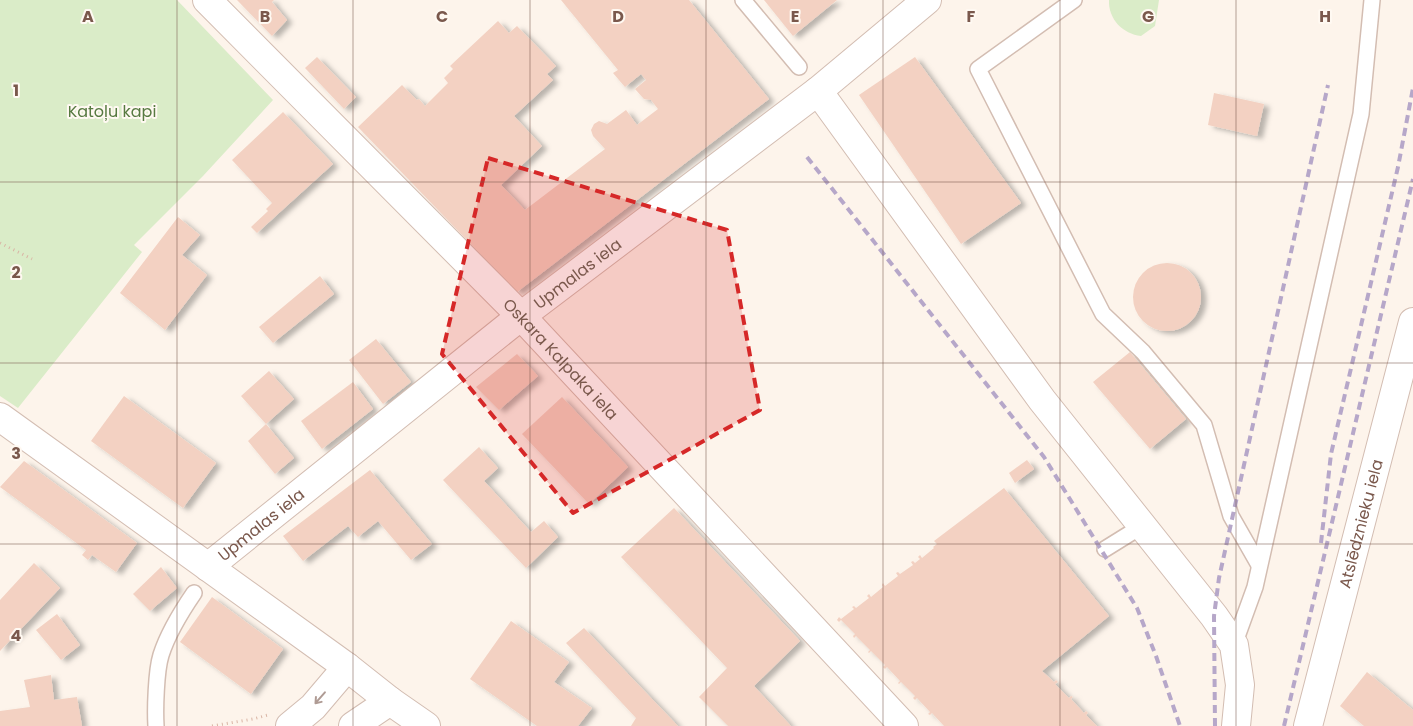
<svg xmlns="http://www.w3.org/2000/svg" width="1413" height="726" font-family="Poppins,sans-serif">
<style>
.green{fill:#daecc8}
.building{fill:#f3d1c2;filter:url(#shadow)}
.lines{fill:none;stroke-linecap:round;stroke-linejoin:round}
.lane-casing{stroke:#d3bdb2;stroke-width:18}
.street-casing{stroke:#d3bdb2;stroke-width:30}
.path{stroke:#d9b4a4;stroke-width:3;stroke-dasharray:1 4;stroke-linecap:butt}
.lane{stroke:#fff;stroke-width:15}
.street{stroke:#fff;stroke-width:28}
.rail{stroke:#b6a7c9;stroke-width:4;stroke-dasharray:8 5;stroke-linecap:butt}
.oneway{stroke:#af9b94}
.marked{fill:#d62828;fill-opacity:0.2;stroke:#d62828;stroke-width:4;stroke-dasharray:10 6;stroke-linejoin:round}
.grid{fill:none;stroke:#7a584c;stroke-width:1;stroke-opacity:0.55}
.labels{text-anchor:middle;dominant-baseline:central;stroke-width:4;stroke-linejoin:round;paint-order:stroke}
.park-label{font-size:16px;fill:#577a41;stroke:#fff9f2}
.street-label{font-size:16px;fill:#7a584c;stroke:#fff9f2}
.grid-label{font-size:16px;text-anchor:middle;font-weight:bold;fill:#7a584c;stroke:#fff9f2;stroke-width:4;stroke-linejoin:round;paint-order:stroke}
</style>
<defs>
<filter id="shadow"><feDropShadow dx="5.5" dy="3" stdDeviation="2.5" flood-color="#0004"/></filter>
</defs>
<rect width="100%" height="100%" fill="#fdf4eb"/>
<!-- green -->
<g class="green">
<path d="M0 0H177L273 100 203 176 134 245 142 252 18 408 0 396Z"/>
<path d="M1109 0H1159L1155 26 1141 36C1123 34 1108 19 1109 0Z"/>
</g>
<!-- building -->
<g class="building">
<path d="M237 0H274L272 2 287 20 272 36Z"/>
<path d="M561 0H689L769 99 517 292 358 127 402 85 417 100 419 99 425 106 448 83 444 78 453 69 450 66 498 21 509 33 517 26 556 66 547 74 553 80 514 116 542 146 501 185 525 210 605 149 593 136 591 130 594 124 599 121 607 124 626 110 637 125 658 109 651 100 644 99 635 89 646 80 641 74 625 87 613 73 618 70Z"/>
<path d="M764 0H837L793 36Z"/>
<path d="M317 57 356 97 344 109 305 68Z"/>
<path d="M915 57 1021 203 961 244 859 95Z"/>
<path d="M1214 93 1264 104 1257 136 1208 125Z"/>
<path d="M283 112 333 164 257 233 251 227 268 211 266 209 272 203 232 160Z"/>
<path d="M178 217 200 235 182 255 207 275 165 330 120 293Z"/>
<circle cx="1167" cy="297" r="34"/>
<path d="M320 276 334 294 273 343 259 327Z"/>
<path d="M376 339 411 382 383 404 349 360Z"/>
<path d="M1130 352 1186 419 1150 449 1093 382Z"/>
<path d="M517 354 538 376 499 410 476 387Z"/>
<path d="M269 371 294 399 266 424 294 458 275 474 248 441 266 424 241 396Z"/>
<path d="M353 382 373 409 322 449 301 421Z"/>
<path d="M124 396 216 463 183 508 91 441Z"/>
<path d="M562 397 628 467 589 504 522 434Z"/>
<path d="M479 447 498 468 484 481 531 532 544 521 558 537 526 568 443 480Z"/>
<path d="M1027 460 1034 469 1015 483 1009 473Z"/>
<path d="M24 461 137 543 116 572 92 555 88 560 82 555 86 550 0 487Z"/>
<path d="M370 470 432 544 411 560 378 521 358 537 348 526 303 561 283 536Z"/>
<path d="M1004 488 1109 616 1042 671 1054 682 1056 680 1058 682 1055 684 1069 698 1071 696 1073 697 1071 699 1084 713 1086 711 1088 713 1086 715 1097 726H944L932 713 930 715 928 714 930 712 917 698 915 700 913 698 915 696 901 682 899 684 898 683 900 681 887 667 885 669 883 667 885 665 871 651 869 653 868 652 870 650 856 636 854 638 853 636 855 634 841 620 839 622 837 620 839 617 841 619 854 609 852 607 854 606 856 608 869 598 867 596 869 594 871 597 883 587 882 585 883 583 885 586 898 576 896 573 898 572 900 574 913 565 911 562 913 561 915 563 920 559 918 557 920 555 922 558 934 548 933 547 937 544 934 541Z"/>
<path d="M674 508 800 641 754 686 791 726H728L699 697 727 668 621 557Z"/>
<path d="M34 563 60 588 0 651V600Z"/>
<path d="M161 567 177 588 150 611 133 594Z"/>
<path d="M212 597 283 649 251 694 180 642Z"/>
<path d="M57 614 80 645 61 660 36 630Z"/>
<path d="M511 621 569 662 554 682 592 708 578 726H537L470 679Z"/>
<path d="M584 628 678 726H631L636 718 566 643Z"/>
<path d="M1367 672 1413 710V726H1364L1340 706Z"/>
<path d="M51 675 54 700 77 697 82 726H0V711L30 707 24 680Z"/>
</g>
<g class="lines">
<defs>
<g id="lane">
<path d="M743 0 799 67"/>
<path d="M1074 0 978 69 1103 314 1143 352 1204 425 1231 516 1259 565"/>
<path d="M1105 549 1142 526"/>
<path d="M1234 645 1255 587 1361 114 1372 0"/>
<path d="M156 726C155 710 156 671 161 655 168 633 181 612 194 593"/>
</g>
<g id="street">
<path id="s1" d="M207 0 521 316 904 726"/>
<path d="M818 91 1042 400 1214 616 1234 645 1240 685 1236 726"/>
<path d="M0 417 347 667 390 701 426 726"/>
<path id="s2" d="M208 567 521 316 818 91 927 0"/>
<path d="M290 726 313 707 347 667"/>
<path d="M353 726 390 701"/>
<path id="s3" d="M1308 726 1413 322"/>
</g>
</defs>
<!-- lane casing -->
<use href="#lane" class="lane-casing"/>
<!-- street casing -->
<use href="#street" class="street-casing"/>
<!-- path -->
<g class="path">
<path d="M0 243 32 259"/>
<path d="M212 726 253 719 268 715"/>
</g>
<!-- lane -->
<use href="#lane" class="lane"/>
<!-- street -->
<use href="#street" class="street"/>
<!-- rail -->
<g class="rail">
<path d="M807 157 1044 457 1137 608 1156 656 1180 726"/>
<path d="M1321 543 1331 454 1398 167 1413 88"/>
<path d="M1215 726 1214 616 1219 578 1328 85"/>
<path d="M1284 726 1413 179"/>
</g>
</g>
<!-- one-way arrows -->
<defs><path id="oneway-shaft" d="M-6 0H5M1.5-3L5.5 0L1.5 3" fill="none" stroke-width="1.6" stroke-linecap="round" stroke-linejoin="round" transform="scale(1.25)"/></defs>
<use class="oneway" href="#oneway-shaft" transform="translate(320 698) rotate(131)"/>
<!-- marked area -->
<path class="marked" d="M488 158 727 230 760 410 573 513 442 354Z"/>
<!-- grid -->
<path class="grid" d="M177 0V726M353 0V726M530 0V726M706 0V726M883 0V726M1060 0V726M1236 0V726M0 182H1413M0 363H1413M0 544H1413"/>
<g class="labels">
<!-- park labels -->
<g class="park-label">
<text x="112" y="111">Katoļu kapi</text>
</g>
<!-- street labels -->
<g class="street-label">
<text stroke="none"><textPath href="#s2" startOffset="472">Upmalas iela</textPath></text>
<text stroke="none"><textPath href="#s1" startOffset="504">Oskara Kalpaka iela</textPath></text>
<text stroke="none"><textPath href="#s3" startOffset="209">Atslēdznieku iela</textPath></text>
<text stroke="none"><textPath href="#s2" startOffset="68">Upmalas iela</textPath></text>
</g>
</g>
<g class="grid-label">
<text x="88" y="22">A</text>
<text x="265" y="22">B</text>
<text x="442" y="22">C</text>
<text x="618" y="22">D</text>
<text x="795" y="22">E</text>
<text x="971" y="22">F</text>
<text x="1148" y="22">G</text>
<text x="1325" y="22">H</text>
<text x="16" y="96">1</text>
<text x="16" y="278">2</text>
<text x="16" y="459">3</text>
<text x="16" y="641">4</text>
</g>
</svg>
